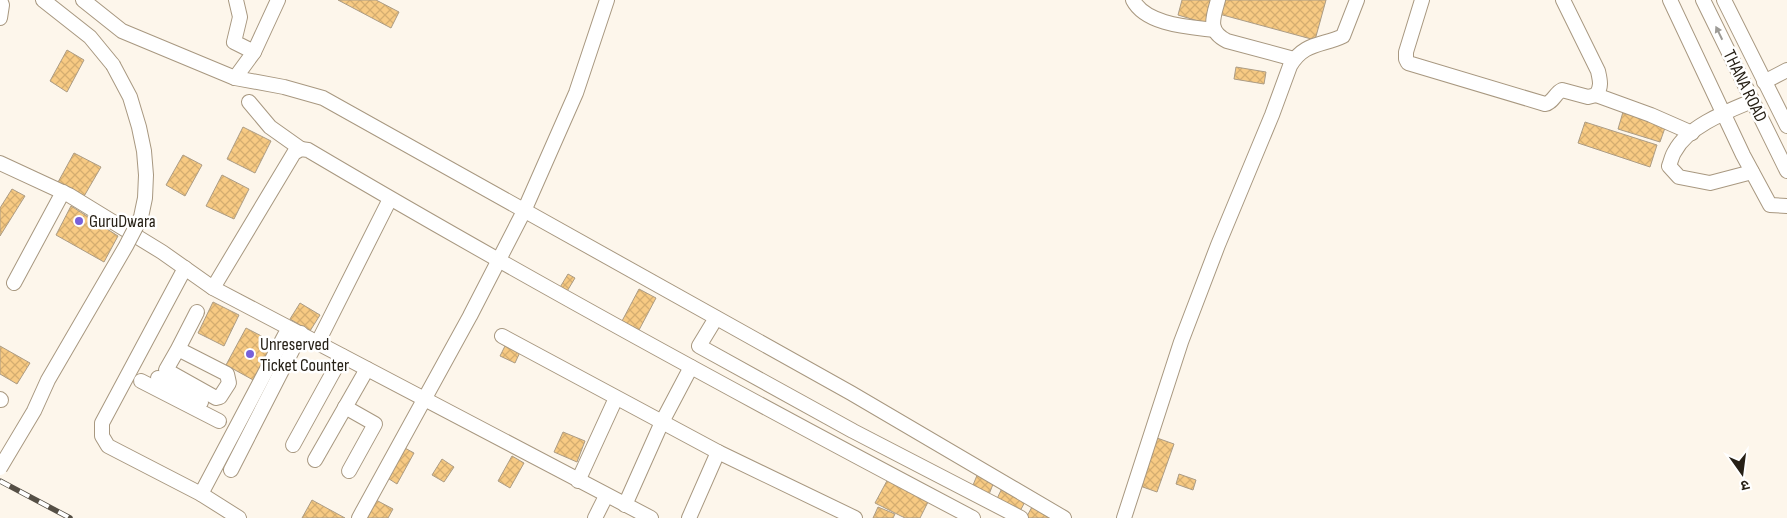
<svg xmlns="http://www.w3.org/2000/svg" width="1787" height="518" font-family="'Sofia Sans Condensed','Noto Sans Devanagari',sans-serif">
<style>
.building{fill:url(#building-cross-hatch);stroke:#ac9c84}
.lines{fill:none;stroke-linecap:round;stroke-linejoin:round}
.minor-casing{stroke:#a89880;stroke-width:16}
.minor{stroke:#fff;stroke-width:14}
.rail-casing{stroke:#554f45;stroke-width:5.5}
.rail{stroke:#fff;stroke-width:4;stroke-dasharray:11;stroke-linecap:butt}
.minor-bridge-casing{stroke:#a89880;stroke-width:16;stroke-linecap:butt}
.minor-bridge{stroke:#fff;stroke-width:14}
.oneway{fill:#9d9b96}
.poi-dot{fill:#7760da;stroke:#fff;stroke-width:2}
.labels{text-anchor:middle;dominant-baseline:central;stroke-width:5;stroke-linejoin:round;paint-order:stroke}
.street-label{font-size:18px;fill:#262016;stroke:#fff}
.poi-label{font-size:18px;fill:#262016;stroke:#fff;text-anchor:start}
</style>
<defs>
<pattern id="building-cross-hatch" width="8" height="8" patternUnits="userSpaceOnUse" patternTransform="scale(1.25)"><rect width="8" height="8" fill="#f7ca83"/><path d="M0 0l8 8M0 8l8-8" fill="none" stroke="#d4ad70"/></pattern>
</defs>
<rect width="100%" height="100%" fill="#fdf6eb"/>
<!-- building -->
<g class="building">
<path d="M338 0H376L399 12 391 28Z"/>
<path d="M1182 0H1215L1208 24 1178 15Z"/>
<path d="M1223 0H1326L1315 40 1219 14Z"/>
<path d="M67 50 84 60 67 92 50 81Z"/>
<path d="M1236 67 1266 72 1264 84 1234 79Z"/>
<path d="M1623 112 1666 125 1660 142 1618 129Z"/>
<path d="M1585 122 1657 145 1650 167 1578 143Z"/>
<path d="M243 127 271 141 255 173 227 159Z"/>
<path d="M74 153 101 167 83 198 57 184Z"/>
<path d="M183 155 202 165 185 196 166 185Z"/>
<path d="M222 175 249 189 234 219 206 206Z"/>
<path d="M12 189 25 196 0 236V208Z"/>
<path d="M71 206 118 236 104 262 56 235Z"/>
<path d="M568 274 575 278 566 293 559 289Z"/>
<path d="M639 289 656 298 639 330 622 321Z"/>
<path d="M213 302 239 315 224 346 198 333Z"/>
<path d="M300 303 320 315 310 331 290 319Z"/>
<path d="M246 328 275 343 255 381 226 365Z"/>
<path d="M506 344 521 350 515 363 500 356Z"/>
<path d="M0 346 30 363 17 384 0 374Z"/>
<path d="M563 432 585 441 577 462 554 452Z"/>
<path d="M1157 438 1174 444 1157 492 1140 486Z"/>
<path d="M403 447 414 453 397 484 386 477Z"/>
<path d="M512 456 524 463 510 488 498 481Z"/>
<path d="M442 459 454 467 444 482 432 475Z"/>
<path d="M978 473 995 479 988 497 971 490Z"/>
<path d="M1179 474 1196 480 1193 490 1176 484Z"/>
<path d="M889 477 930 498 920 518H905L875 503Z"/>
<path d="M1003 486 1027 498 1018 515 995 503Z"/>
<path d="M312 500 345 518H302Z"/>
<path d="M376 500 393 509 388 518H366Z"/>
<path d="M1033 505 1052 518H1026Z"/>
<path d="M878 507 895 514 893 518H873Z"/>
</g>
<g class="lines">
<defs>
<g id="minor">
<path d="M0 0 2 5 0 18"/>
<path d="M43 0 90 37 113 65"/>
<path d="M83 0 122 31 235 78 284 87 323 98 851 393 1064 518"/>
<path d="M236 0 240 17 234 42 254 52 278 0"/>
<path d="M1133 0C1146 25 1190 27 1214 30"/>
<path d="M1218 0C1213 18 1207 31 1227 41L1294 59"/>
<path d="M1422 0 1406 52V59L1408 63 1545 104C1553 103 1555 93 1562 90L1588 97 1596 95C1602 87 1600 80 1598 71L1563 0"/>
<path d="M1670 0 1743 155 1770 205 1787 206"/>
<path d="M1703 0 1787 171"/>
<path d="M1724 0 1787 126"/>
<path d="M235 78 254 52"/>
<path d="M1764 82 1787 70"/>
<path d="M1596 95 1651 115 1692 133"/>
<path d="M249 102 270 127 301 149"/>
<path d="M0 163 69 195 162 252 213 288 651 518"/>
<path d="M1752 172 1710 183 1679 177 1669 166C1671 161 1672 155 1675 151 1688 126 1728 111 1752 101"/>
<path d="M185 268 102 423V436L108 446 201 494 239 518"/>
<path d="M14 283 63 192"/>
<path d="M213 288 294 153 301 149 308 150C526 279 749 400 973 518"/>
<path d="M716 318 699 346 853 431 1021 518"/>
<path d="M502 336 718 452 855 518"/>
<path d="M318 342 390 199"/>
<path d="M178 349 166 370 216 398 220 397 229 383 227 374 178 349 197 312"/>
<path d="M158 378 201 402"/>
<path d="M141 381 219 421"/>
<path d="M0 399 1 400"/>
<path d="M345 407 375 424 349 471"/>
<path d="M293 445 342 356"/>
<path d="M315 460 367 369"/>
<path d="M231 470 301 333"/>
<path d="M578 481 616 398"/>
<path d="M201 494 285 335"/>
<path d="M625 505 662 422 691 367"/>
<path d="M359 518 470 316 524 211 576 93 607 0"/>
<path d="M595 518 606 496"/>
<path d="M689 518 718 452"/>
<path d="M1124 518 1181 342 1218 245 1272 115 1290 66C1304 42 1322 46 1343 36L1357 0"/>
</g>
</defs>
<!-- minor casing -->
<use href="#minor" class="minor-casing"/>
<!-- minor -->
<use href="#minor" class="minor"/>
<defs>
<path id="rail" d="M0 481 70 518"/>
</defs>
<!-- rail casing -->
<use href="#rail" class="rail-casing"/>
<!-- rail -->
<use href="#rail" class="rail"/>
<defs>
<path id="minor-bridge" d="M0 468 34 411 48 380 126 246 141 217 145 198 146 175 144 151 139 127 130 97 113 65"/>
</defs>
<!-- minor-bridge casing -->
<use href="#minor-bridge" class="minor-bridge-casing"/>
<!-- minor-bridge -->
<use href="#minor-bridge" class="minor-bridge"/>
</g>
<!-- one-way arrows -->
<defs><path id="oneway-solid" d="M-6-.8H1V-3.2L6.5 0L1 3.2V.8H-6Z" transform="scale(1.25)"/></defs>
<use class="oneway" href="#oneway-solid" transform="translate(1719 33) rotate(-116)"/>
<!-- markers -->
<g class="poi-dot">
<circle cx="79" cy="221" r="5"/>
<circle cx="250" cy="354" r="5"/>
</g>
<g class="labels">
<!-- street labels -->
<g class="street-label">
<text transform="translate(1745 86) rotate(64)">THANA ROAD</text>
</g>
<!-- poi labels -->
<g class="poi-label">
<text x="89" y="221">GuruDwara</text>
<text x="260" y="344">Unreserved<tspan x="260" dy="21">Ticket Counter</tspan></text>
</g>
</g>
<!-- north arrow -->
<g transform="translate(1742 473) rotate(166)" stroke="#ffffff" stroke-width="4" paint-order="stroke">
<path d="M0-4L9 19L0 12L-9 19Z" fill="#262016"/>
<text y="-8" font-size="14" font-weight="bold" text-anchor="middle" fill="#262016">उ</text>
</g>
</svg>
